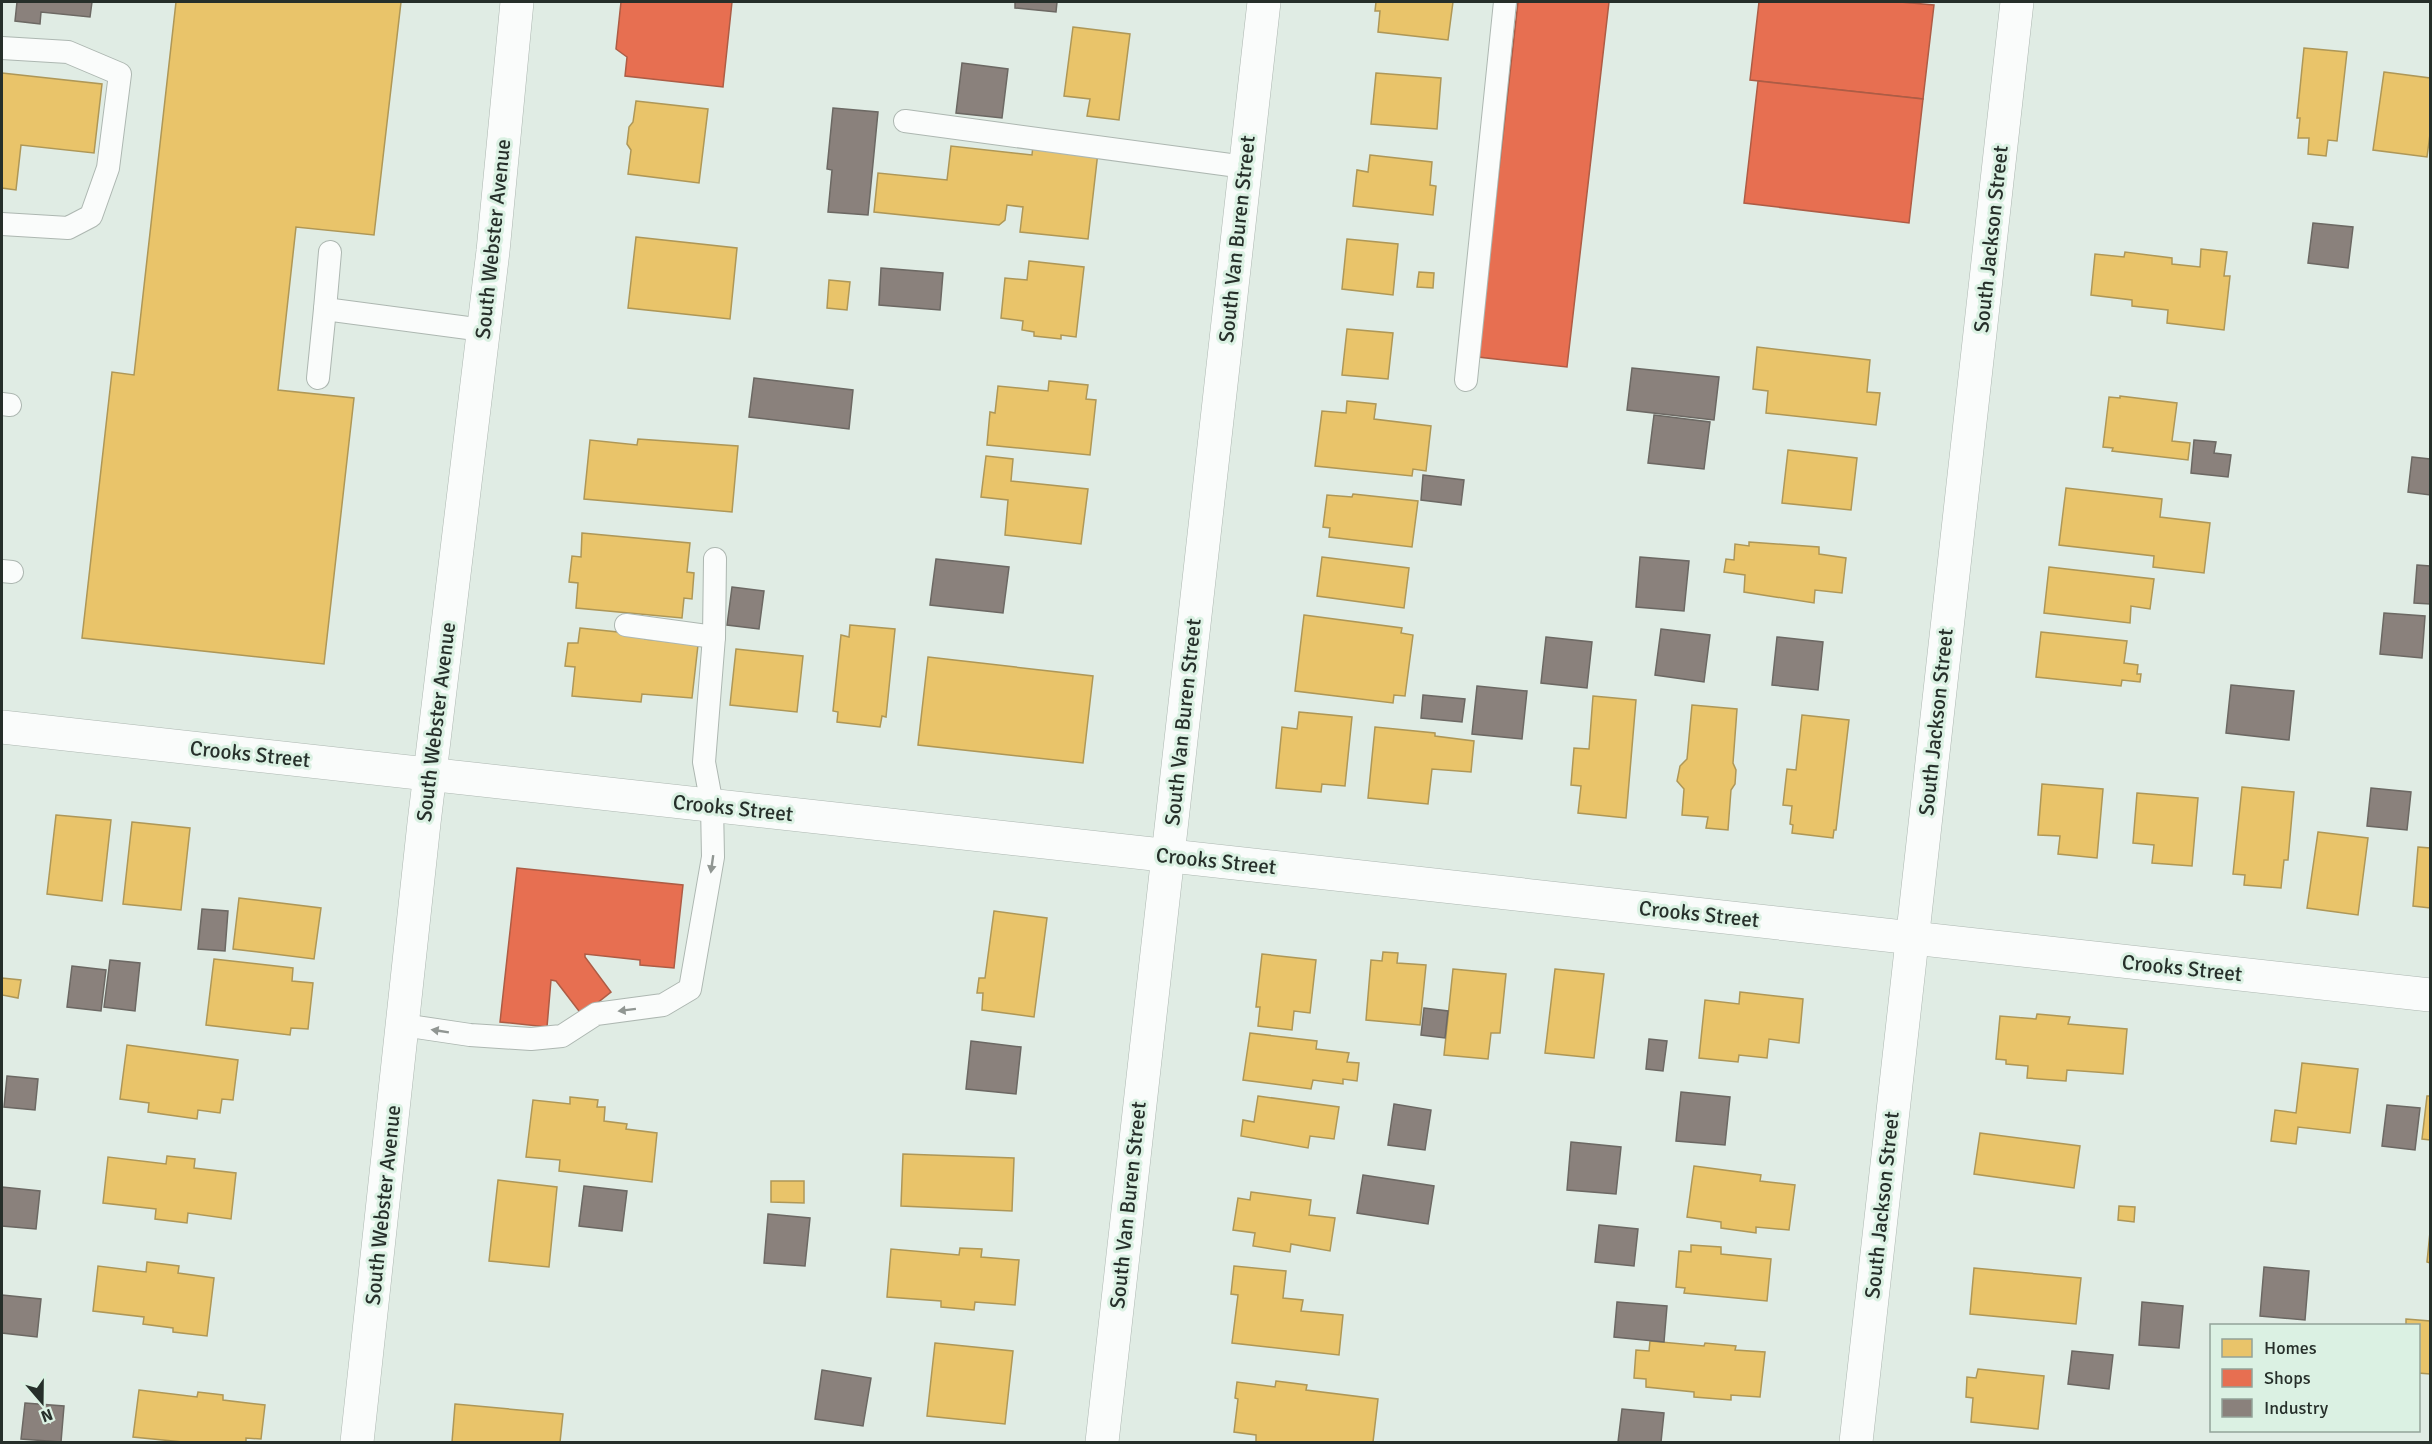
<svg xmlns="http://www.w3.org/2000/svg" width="2432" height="1444" font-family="Signika,sans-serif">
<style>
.homes{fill:#e9c46a;stroke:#ae9757;stroke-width:1.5}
.shops{fill:#e76f51;stroke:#ad5c45;stroke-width:1.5}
.industry{fill:#8a817c;stroke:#6c6863;stroke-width:1.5}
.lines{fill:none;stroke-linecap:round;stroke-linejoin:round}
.service-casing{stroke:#adb7b1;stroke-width:24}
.minor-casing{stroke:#adb7b1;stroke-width:34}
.secondary-casing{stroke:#adb7b1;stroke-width:34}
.service{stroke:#fafcfb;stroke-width:22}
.minor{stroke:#fafcfb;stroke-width:33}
.secondary{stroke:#fafcfb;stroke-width:33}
.oneway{fill:#909692}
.labels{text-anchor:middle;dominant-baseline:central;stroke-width:6;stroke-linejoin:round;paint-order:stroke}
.street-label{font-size:21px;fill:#262f2a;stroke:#dbf1e3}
</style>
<rect width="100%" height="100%" fill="#e0ece4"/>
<!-- homes -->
<g class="homes">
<path d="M176 2H401L374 235 296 227 278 390 354 398 324 664 82 638 112 372 134 375Z"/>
<path d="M1376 2H1453L1448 40 1378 32 1380 11H1375Z"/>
<path d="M1073 27 1130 34 1119 120 1087 116 1090 99 1064 96Z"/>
<path d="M2304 48 2347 52 2337 141 2328 140 2326 156 2308 154 2309 138H2298L2300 118H2297Z"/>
<path d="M2384 72 2430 78V134L2427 157 2373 150Z"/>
<path d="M2 73 102 84 94 153 21 145 16 190 2 188Z"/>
<path d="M1376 73 1441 78 1437 129 1371 124Z"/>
<path d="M636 101 708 109 699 183 628 174 631 150 627 144 629 127 633 122Z"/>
<path d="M1033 145 1098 152 1088 239 1020 232 1023 207 1007 205 1005 220 999 225 874 212 878 173 947 180 951 146 1032 155Z"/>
<path d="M1370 155 1432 162 1430 185 1436 186 1433 215 1353 206 1357 170 1368 172Z"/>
<path d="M636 237 737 248 730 319 628 308Z"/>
<path d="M1347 239 1398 244 1393 295 1342 289Z"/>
<path d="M2201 249 2227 252 2224 276H2230L2224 330 2167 323 2168 310 2132 306V300L2091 295 2095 254 2124 257 2125 252 2172 258V264L2200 267Z"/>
<path d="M1029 261 1084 267 1076 337 1061 335V339L1034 336V332L1022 330 1023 321 1001 318 1005 278 1027 280Z"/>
<path d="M1419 272 1434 273 1433 288 1417 287Z"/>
<path d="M829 280 850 282 847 310 827 308Z"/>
<path d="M1347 329 1393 333 1388 379 1342 375Z"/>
<path d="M1757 347 1870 360 1867 392 1880 393 1876 425 1766 413 1768 391 1753 389Z"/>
<path d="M1049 381 1088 385 1086 399 1096 400 1090 455 987 445 990 412 995 413 998 386 1048 391Z"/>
<path d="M2120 396 2177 403 2172 441 2190 443 2188 460 2112 451 2113 448 2103 447 2109 397 2120 398Z"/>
<path d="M1347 401 1376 404 1374 419 1431 426 1426 471 1413 469 1412 476 1315 466 1322 411 1346 413Z"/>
<path d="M638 439 738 446 732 512 584 499 590 440 637 445Z"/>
<path d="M1788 450 1857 458 1851 510 1782 503Z"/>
<path d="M986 456 1013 459 1011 481 1088 489 1081 544 1005 535 1008 500 981 497Z"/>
<path d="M2066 488 2162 499 2160 517 2210 523 2204 573 2153 567 2154 556 2059 545Z"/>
<path d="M1353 494 1418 501 1412 547 1329 537 1330 528 1323 527 1327 495 1352 497Z"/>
<path d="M582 533 690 543 687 572 694 573 692 599 684 598 682 618 576 608 578 583 569 582 572 556 581 557Z"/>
<path d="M1749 542 1819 547V554L1846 558 1842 593 1815 590 1814 603 1744 592 1745 575 1724 572 1726 559 1734 560 1735 544 1749 546Z"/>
<path d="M1322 557 1409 568 1404 608 1317 596Z"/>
<path d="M2049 567 2154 579 2150 609 2131 606 2130 623 2044 613Z"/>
<path d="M1304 615 1402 628 1401 633 1413 635 1405 696 1394 695 1393 703 1295 691Z"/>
<path d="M850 625 895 629 886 717 882 716 880 727 837 722 838 712 833 711 841 635 849 637Z"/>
<path d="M580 628 646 635 645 639 698 645 692 698 642 694 641 702 572 696 575 667 565 666 568 643H578Z"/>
<path d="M2041 632 2127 641 2124 663 2138 665 2137 674H2141L2140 682 2122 680 2121 686 2036 677Z"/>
<path d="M736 649 803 656 797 712 730 705Z"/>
<path d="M928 657 1093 676 1083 763 918 745Z"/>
<path d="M1593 696 1636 700 1626 818 1578 813 1581 786 1571 785 1574 748 1589 749Z"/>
<path d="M1692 705 1737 709 1733 763 1736 770 1735 784 1731 790 1728 830 1706 828 1708 817 1682 815 1684 789 1677 781 1680 766 1687 759Z"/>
<path d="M1299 712 1352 717 1345 786 1322 784 1321 792 1276 788 1282 727 1297 729Z"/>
<path d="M1802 715 1849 720 1836 830H1834L1833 838 1792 833 1793 825 1790 824 1792 806 1783 805 1787 769 1796 770Z"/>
<path d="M1375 727 1435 733V736L1474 741 1471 772 1432 769 1428 804 1368 798Z"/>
<path d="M2042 784 2103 789 2097 858 2058 854 2060 836 2038 835Z"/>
<path d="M2242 787 2294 792 2288 860H2284L2281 888 2244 885 2245 875 2233 874Z"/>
<path d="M2137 793 2198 798 2192 866 2152 863 2154 845 2133 843Z"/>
<path d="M56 815 111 820 102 901 47 894Z"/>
<path d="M132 822 190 828 181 910 123 904Z"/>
<path d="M2318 832 2368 838 2358 915 2307 908Z"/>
<path d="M2418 847 2430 848V908L2413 906Z"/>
<path d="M239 898 321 908 314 959 233 949Z"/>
<path d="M994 911 1047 918 1034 1017 982 1010 983 993H977L979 978H985Z"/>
<path d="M1383 952 1398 953 1397 963 1426 965 1420 1025 1366 1020 1371 960 1382 961Z"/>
<path d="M1262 954 1316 960 1310 1013 1294 1011 1292 1030 1258 1026 1260 1007H1256Z"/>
<path d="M214 959 293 968 292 981 313 983 308 1029 291 1028 290 1035 206 1025Z"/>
<path d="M1453 969 1506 974 1500 1033H1491L1488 1059 1444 1055Z"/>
<path d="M1555 969 1604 974 1594 1058 1545 1053Z"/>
<path d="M2 978 21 980 18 998 2 995Z"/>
<path d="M1740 992 1803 999 1799 1043 1769 1039 1767 1058 1739 1055 1738 1062 1699 1058 1705 1000 1739 1004Z"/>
<path d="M2037 1014 2070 1017 2068 1024 2127 1029 2123 1074 2067 1070 2066 1081 2027 1078 2028 1066 2006 1064V1060L1996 1059 2000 1016 2036 1019Z"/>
<path d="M1250 1033 1317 1041 1316 1049 1349 1053 1347 1062 1359 1063 1357 1081 1343 1079V1084L1313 1080 1311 1089 1243 1080Z"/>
<path d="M127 1045 238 1060 233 1100 222 1099 220 1113 198 1110 197 1119 148 1112 149 1103 120 1099Z"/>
<path d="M2302 1063 2358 1069 2350 1133 2298 1127 2296 1144 2271 1141 2275 1110 2296 1113Z"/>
<path d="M1258 1096 1339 1107 1334 1139 1310 1136 1308 1148 1241 1136 1243 1120 1254 1122Z"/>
<path d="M2427 1096H2430V1140L2422 1139Z"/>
<path d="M570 1097 598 1100 597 1107H605L604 1121 627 1124 626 1129 657 1133 652 1182 559 1171 560 1160 526 1157 533 1100 570 1104Z"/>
<path d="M1980 1133 2080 1146 2074 1188 1974 1174Z"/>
<path d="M903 1154 1014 1158 1012 1211 901 1206Z"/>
<path d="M167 1156 195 1159 194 1168 236 1173 231 1219 188 1213 187 1223 155 1219 156 1209 103 1203 108 1157 166 1164Z"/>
<path d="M1694 1166 1761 1175 1760 1181 1795 1185 1789 1230 1756 1227V1233L1721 1228V1222L1687 1217Z"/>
<path d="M498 1180 557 1187 549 1267 489 1261Z"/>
<path d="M771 1181H804V1203L771 1202Z"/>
<path d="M1251 1192 1311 1200 1309 1215 1335 1218 1330 1251 1291 1244 1290 1252 1253 1246 1255 1233 1233 1230 1238 1198 1250 1200Z"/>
<path d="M2119 1206 2135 1207 2134 1222 2118 1220Z"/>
<path d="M2430 1232V1263L2427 1262Z"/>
<path d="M1691 1245 1721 1247V1254L1771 1259 1767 1301 1684 1293 1685 1288 1676 1287 1679 1251 1691 1252Z"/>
<path d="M960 1248 982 1249 981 1257 1019 1260 1015 1305 975 1302 974 1310 941 1307V1301L887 1297 891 1249 959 1255Z"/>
<path d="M147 1262 179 1266 178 1273 214 1278 207 1336 173 1332V1328L143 1324 144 1317 93 1311 98 1266 146 1272Z"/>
<path d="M1234 1266 1286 1271 1283 1298 1303 1300 1301 1311 1343 1315 1339 1355 1232 1343 1238 1295 1231 1294Z"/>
<path d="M1974 1268 2081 1278 2076 1324 1970 1314Z"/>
<path d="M2406 1319 2430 1321V1374L2418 1373V1326H2406Z"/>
<path d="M1650 1341 1704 1346 1705 1343 1736 1346 1735 1350 1765 1352 1760 1397 1731 1395V1400L1694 1397V1392L1646 1387V1379L1634 1378 1636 1350 1649 1351Z"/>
<path d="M935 1343 1013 1351 1005 1424 927 1416Z"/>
<path d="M1978 1369 2044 1376 2038 1429 1971 1422 1973 1398 1966 1397 1967 1377 1976 1378Z"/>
<path d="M1276 1381 1307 1385 1306 1390 1378 1399 1373 1442H1256V1435L1234 1432 1238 1399 1235 1398 1237 1382 1275 1387Z"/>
<path d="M139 1390 197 1397 198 1392 223 1395V1400L265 1405 261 1439 246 1438V1442H183L133 1437Z"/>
<path d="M455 1404 563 1414 560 1442H452Z"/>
</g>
<!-- shops -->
<g class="shops">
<path d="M621 2H732L723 87 625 76 627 57 616 49Z"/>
<path d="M1518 2H1609L1567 367 1478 357Z"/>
<path d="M1759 2H1900L1934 5 1923 99 1750 80Z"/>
<path d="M1758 81 1923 99 1909 223 1744 203Z"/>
<path d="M517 868 683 885 674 968 640 965V960L585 954V957L611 992 582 1015 556 981 551 980 547 1027 500 1022Z"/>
</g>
<!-- industry -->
<g class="industry">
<path d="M17 2H92L90 17 41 12 40 24 15 21Z"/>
<path d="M1015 2H1057L1056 12 1015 8Z"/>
<path d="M962 63 1008 69 1002 118 956 113Z"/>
<path d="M833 108 878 112 868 215 828 212 832 170 827 169Z"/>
<path d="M2313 223 2353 227 2348 268 2308 263Z"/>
<path d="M881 268 943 273 940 310 879 305Z"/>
<path d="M1632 368 1719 377 1714 420 1627 410Z"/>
<path d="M754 378 853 390 849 429 749 417Z"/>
<path d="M1654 415 1710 422 1704 469 1648 463Z"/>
<path d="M2194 440 2216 442 2214 453 2231 455 2228 477 2191 473Z"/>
<path d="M2412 457 2430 459V495L2408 492Z"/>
<path d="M1423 475 1464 480 1461 505 1421 500Z"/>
<path d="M1640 557 1689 561 1684 611 1636 607Z"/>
<path d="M936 559 1009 567 1003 613 930 605Z"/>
<path d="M2417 565 2430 566V604L2414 603Z"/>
<path d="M732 587 764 591 759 629 727 625Z"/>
<path d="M2384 613 2425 616 2422 658 2380 654Z"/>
<path d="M1661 629 1710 635 1704 682 1655 675Z"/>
<path d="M1546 637 1592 642 1587 688 1541 683Z"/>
<path d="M1777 637 1823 642 1818 690 1772 685Z"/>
<path d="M2231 685 2294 691 2289 740 2226 733Z"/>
<path d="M1477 686 1527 691 1522 739 1472 734Z"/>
<path d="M1423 695 1465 699 1462 722 1421 718Z"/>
<path d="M2371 788 2411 792 2407 830 2367 826Z"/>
<path d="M202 909 228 911 225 951 198 949Z"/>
<path d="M110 960 140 963 135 1011 104 1007Z"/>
<path d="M72 966 106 970 101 1011 67 1007Z"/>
<path d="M1424 1008 1448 1011 1445 1038 1421 1035Z"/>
<path d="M1649 1039 1667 1041 1663 1071 1646 1069Z"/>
<path d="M971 1041 1021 1047 1016 1094 966 1089Z"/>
<path d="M7 1076 38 1079 35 1110 4 1107Z"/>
<path d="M1681 1092 1730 1097 1725 1145 1676 1141Z"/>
<path d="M1394 1104 1431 1110 1425 1150 1388 1145Z"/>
<path d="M2387 1105 2420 1108 2415 1150 2382 1146Z"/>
<path d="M1571 1142 1621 1147 1616 1194 1567 1190Z"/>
<path d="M1363 1175 1434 1186 1428 1224 1357 1213Z"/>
<path d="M584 1186 627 1191 622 1231 579 1226Z"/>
<path d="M2 1187 40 1191 36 1229 2 1226Z"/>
<path d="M768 1214 810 1218 805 1266 764 1263Z"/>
<path d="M1599 1225 1638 1229 1634 1266 1595 1262Z"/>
<path d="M2264 1267 2309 1271 2305 1320 2260 1316Z"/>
<path d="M2 1295 41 1299 37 1337 2 1333Z"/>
<path d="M1617 1302 1667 1306 1664 1342 1614 1337Z"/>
<path d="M2142 1302 2183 1306 2179 1348 2139 1345Z"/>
<path d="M2072 1351 2113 1355 2109 1389 2068 1384Z"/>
<path d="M822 1370 871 1378 863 1426 815 1419Z"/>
<path d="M25 1403 64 1406 61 1442 21 1439Z"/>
<path d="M1622 1409 1664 1413 1661 1442H1618Z"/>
</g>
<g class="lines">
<defs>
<g id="service">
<path d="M2 48 68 52 120 74 108 168 91 216 68 228 2 224"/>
<path d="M905 121 1245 167"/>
<path d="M325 309 330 252"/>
<path d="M318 378 325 309 483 330"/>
<path d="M1466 380 1505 2"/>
<path d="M2 404 10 405"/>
<path d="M2 571 12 572"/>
<path d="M626 625 714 637"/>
<path d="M403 1025 470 1035 531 1039 562 1036 596 1014 663 1005 690 989 713 857 712 805 704 762 714 637 715 559"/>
</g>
<g id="minor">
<path d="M2 727 2430 995"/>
<path d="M1102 1442 1264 2"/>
<path d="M1856 1442 2017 2"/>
</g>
<path id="secondary" d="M357 1442 424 823 493 251 517 2"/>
</defs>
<!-- service casing -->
<use href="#service" class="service-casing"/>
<!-- minor casing -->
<use href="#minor" class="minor-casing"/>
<!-- secondary casing -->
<use href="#secondary" class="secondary-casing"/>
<!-- service -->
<use href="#service" class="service"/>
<!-- minor -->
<use href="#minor" class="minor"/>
<!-- secondary -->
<use href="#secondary" class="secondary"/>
</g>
<!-- one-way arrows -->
<defs><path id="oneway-solid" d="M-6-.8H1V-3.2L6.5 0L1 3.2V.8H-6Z" transform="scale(1.5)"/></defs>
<g class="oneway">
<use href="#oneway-solid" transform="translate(712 864) rotate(98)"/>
<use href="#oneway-solid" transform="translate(627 1010) rotate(173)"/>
<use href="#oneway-solid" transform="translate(440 1031) rotate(-171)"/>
</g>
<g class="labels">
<!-- street labels -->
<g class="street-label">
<text transform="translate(493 239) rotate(-84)">South Webster Avenue</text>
<text transform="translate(1237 239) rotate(-84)">South Van Buren Street</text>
<text transform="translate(1991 239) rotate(-84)">South Jackson Street</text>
<text transform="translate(436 722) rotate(-83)">South Webster Avenue</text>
<text transform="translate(1183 722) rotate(-84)">South Van Buren Street</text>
<text transform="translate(1936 722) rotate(-84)">South Jackson Street</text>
<text transform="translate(250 754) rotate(6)">Crooks Street</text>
<text transform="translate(733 808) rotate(6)">Crooks Street</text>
<text transform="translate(1216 861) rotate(6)">Crooks Street</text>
<text transform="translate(1699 914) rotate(6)">Crooks Street</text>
<text transform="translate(2182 968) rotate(6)">Crooks Street</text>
<text transform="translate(383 1205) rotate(-84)">South Webster Avenue</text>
<text transform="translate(1128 1205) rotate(-84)">South Van Buren Street</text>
<text transform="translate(1882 1205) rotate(-84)">South Jackson Street</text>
</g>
</g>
<!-- border -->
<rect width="2432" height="1444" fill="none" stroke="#262f2a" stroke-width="6"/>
<!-- legend -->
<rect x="2210" y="1324" width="210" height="108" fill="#dbf1e3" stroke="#93a399" stroke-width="1.5"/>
<rect x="2222" y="1339" width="30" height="18" fill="#e9c46a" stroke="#93a399" stroke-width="1.5"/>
<text x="2264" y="1354" font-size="18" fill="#262f2a">Homes</text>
<rect x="2222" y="1369" width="30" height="18" fill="#e76f51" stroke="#93a399" stroke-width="1.5"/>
<text x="2264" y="1384" font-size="18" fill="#262f2a">Shops</text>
<rect x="2222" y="1399" width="30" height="18" fill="#8a817c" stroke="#93a399" stroke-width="1.5"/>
<text x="2264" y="1414" font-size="18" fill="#262f2a">Industry</text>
<!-- north arrow -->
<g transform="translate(42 1402) rotate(160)" stroke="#dbf1e3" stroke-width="4.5" paint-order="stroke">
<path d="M0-4.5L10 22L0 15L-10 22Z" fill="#262f2a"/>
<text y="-9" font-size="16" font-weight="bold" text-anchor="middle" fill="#262f2a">N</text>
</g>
</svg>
